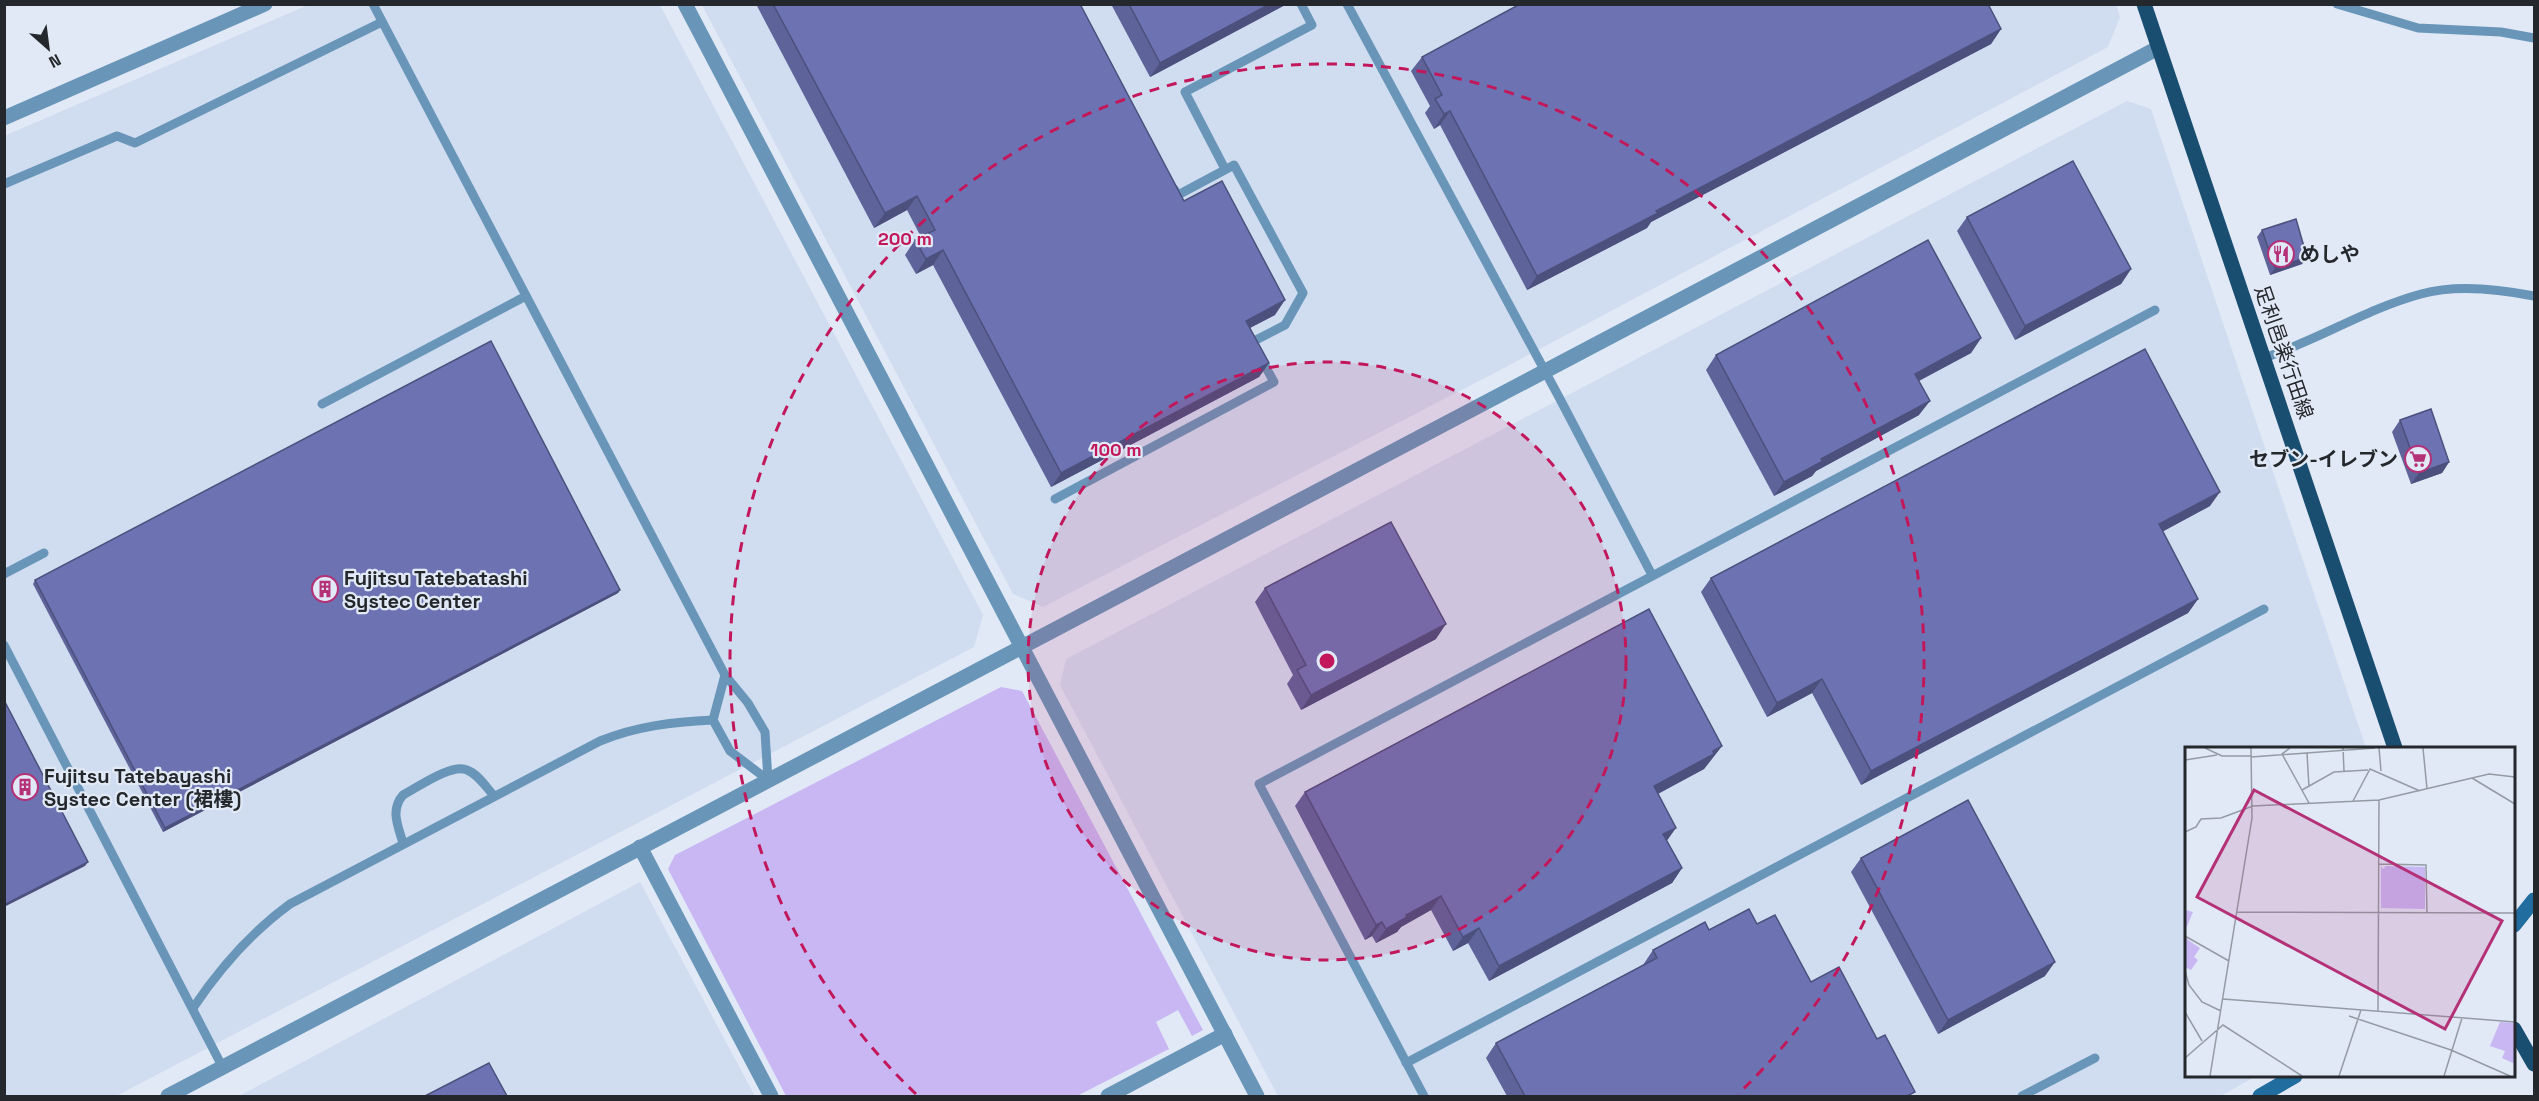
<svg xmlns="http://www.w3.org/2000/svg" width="2539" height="1101" font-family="'Space Grotesk','Noto Sans JP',sans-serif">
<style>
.built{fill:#d0dcef}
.green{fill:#c8b7f3}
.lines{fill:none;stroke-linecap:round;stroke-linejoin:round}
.service{stroke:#6996b8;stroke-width:9}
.minor{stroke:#6996b8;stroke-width:15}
.tertiary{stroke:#6996b8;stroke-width:15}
.secondary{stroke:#216d9f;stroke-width:15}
.primary{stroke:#1a4e71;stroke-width:15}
.wall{fill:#5e6399}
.shaded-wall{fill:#4c507d}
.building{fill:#6d73b2;stroke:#4c507d;stroke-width:1.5}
.ring{fill:none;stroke:#c2185b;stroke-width:3;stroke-dasharray:10 8}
.labels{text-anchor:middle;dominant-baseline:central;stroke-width:4.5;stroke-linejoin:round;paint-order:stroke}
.poi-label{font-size:20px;font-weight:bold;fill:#24272b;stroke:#e1e9f6;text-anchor:start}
.street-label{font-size:20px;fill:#24272b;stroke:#e1e9f6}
.inset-road{fill:none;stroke:#959ba5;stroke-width:1.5}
.view{fill:#b43077;fill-opacity:0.15;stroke:#b43077;stroke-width:3}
.inset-edge{fill:none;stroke:#24272b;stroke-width:3}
.centre{fill:#c2185b;stroke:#e1e9f6;stroke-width:3}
.ring-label{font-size:18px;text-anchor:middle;font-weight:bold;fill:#c2185b;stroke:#e1e9f6;stroke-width:4.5;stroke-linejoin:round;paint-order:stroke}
</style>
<rect width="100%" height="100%" fill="#e1e9f6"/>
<!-- built -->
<g class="built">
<path d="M2116 4 2120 17 2108 47 1502 369 1043 607 1013 594 702 5Z"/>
<path d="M308 5H660L983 615 974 647 116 1096H5L4 136Z"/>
<path d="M2127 101 2151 109 2366 748H2186V1076H2256L2221 1096H1278L1060 685 1066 659Z"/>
<path d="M640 882 755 1096H239Z"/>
</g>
<!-- green -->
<path class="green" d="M1001 687 1022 691 1203 1030 1192 1036 1178 1010 1156 1022 1169 1049 1077 1096H786L668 869 675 855Z"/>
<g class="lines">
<!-- service -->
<g class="service">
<path d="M373 4 725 675 748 703 765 732 768 780"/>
<path d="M1347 4 1560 399 1652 575"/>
<path d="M2337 4 2418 28 2501 32 2534 38"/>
<path d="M1225 169 1185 92 1312 25 1301 4"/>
<path d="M4 184 117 136 135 143 382 22"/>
<path d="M2264 358C2318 340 2366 309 2421 294 2456 284 2499 289 2534 296"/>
<path d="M322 404 526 296"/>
<path d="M1055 499 1274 382 1252 342 1285 325 1303 293 1234 165 1178 195 1174 189"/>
<path d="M4 574 44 553"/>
<path d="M4 645 223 1068"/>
<path d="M725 675 713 720 730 751 768 780"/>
<path d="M403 843C398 826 390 810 403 795 418 787 452 763 467 770 478 774 486 787 494 796"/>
<path d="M193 1008C220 968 250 933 290 904L600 741C637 726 673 722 713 720"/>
<path d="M1406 1063 2264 609"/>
<path d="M1424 1096 1259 784 2155 310"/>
<path d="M2022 1096 2095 1058"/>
</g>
<!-- minor -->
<g class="minor">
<path d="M640 847 771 1096"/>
<path d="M1108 1096 1225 1034"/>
</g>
<!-- tertiary -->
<g class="tertiary">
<path d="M685 4 1257 1096"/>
<path d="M4 118 265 4"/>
<path d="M168 1096C831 746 1497 401 2158 48"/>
</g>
<!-- secondary -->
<g class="secondary">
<path d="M2514 925 2534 900"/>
<path d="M2260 1096 2295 1076"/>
</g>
<!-- primary -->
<g class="primary">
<path d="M2144 4 2395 748"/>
<path d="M2514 1029 2534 1064"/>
</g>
</g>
<!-- wall -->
<g class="wall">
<path d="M756 4H1080L1184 201 1275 315 1250 328 1269 363 1259 377 1051 487 933 265 916 274 905 255 915 240 921 237 907 210 874 228Z"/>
<path d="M1111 4H1287L1150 77Z"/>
<path d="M2001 29 1991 44 1651 222 1647 228 1527 290 1440 125 1434 129 1425 113 1430 106 1411 71 1422 57Z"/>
<path d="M1967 217 2131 269 2121 284 2015 340 1957 231Z"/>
<path d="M2262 230 2307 257 2302 264 2270 275 2257 237Z"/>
<path d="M1981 338 1971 353 1919 381V415L1816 471 1812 476 1774 496 1706 370 1716 355Z"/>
<path d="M2400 420 2449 462 2442 473 2411 484 2392 432Z"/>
<path d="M2210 506 2163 531 2198 599 2188 613 1861 785 1812 693 1767 717 1701 592 1711 578Z"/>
<path d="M35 580 620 590 618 593 163 832 33 584Z"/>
<path d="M1265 588 1436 639 1301 710 1287 684 1293 675 1255 602Z"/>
<path d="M1722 746 1704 769 1658 794 1667 841 1682 868 1672 883 1489 981 1468 943 1453 951 1431 910 1401 927 1397 932 1376 943 1372 936 1365 940 1295 806 1305 792Z"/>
<path d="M1861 858 2045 976 1938 1034 1851 872Z"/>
<path d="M1757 924 1811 982 1877 1039 1912 1096H1507L1486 1058 1496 1043 1643 965 1653 950 1709 930Z"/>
</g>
<!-- shaded-wall -->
<g class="shaded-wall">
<path d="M1270 4H1287L1150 77 1160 63Z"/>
<path d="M2001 29 1991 44 1651 222 1647 228 1527 290 1537 276 1656 211Z"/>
<path d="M1450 111 1440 125 1434 129 1444 114Z"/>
<path d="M917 196 907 210 874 228 885 213Z"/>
<path d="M943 250 933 265 916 274 926 259Z"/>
<path d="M2307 257 2302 264 2270 275 2275 268Z"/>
<path d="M2131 269 2121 284 2015 340 2025 326Z"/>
<path d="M1285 300 1275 315 1236 335 1246 321Z"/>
<path d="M1981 338 1971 353 1905 388 1915 374Z"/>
<path d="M1269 363 1259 377 1051 487 1061 473Z"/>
<path d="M1930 401 1919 415 1816 471 1812 476 1774 496 1784 482 1821 459Z"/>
<path d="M2449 462 2442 473 2411 484 2419 473Z"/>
<path d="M2220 492 2210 506 2149 539 2159 524Z"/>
<path d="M620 590 618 593 163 832 165 828Z"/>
<path d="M2198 599 2188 613 1861 785 1871 771Z"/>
<path d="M1446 624 1436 639 1301 710 1311 695Z"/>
<path d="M1822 679 1812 693 1767 717 1777 703Z"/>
<path d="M1722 746 1704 769 1644 801 1654 786Z"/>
<path d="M1676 828 1666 842 1663 834Z"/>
<path d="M88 862 85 866 4 907V905Z"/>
<path d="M1682 868 1672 883 1489 981 1499 966Z"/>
<path d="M1441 896 1431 910 1401 927 1397 932 1376 943 1386 929 1406 915Z"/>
<path d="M1382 922 1372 936 1365 940 1376 925Z"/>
<path d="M1479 928 1468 943 1453 951 1463 937Z"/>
<path d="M2055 962 2045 976 1938 1034 1948 1020Z"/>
</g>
<!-- building -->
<g class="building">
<path d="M773 4H1080L1184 201 1222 181 1285 300 1246 321 1269 363 1061 473 943 250 926 259 915 240 935 230 917 196 885 213Z"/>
<path d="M1129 4H1270L1160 63Z"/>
<path d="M1520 4H1988L2001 29 1656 211 1658 213 1537 276 1450 111 1444 114 1435 99 1442 95 1422 57Z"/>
<path d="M2073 161 2131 269 2025 326 1967 217Z"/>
<path d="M2296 219 2307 257 2275 268 2262 230Z"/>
<path d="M1928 240 1981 338 1915 374 1930 401 1821 459 1823 461 1784 482 1716 355Z"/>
<path d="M491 341 620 590 165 828 35 580Z"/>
<path d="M2145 349 2220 492 2159 524 2198 599 1871 771 1822 679 1777 703 1711 578Z"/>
<path d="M2431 409 2449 462 2419 473 2400 420Z"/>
<path d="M1391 522 1446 624 1311 695 1297 670 1306 665 1265 588Z"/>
<path d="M1649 609 1722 746 1713 751 1714 754 1654 786 1676 828 1663 834 1682 868 1499 966 1479 928 1463 937 1441 896 1406 915 1407 917 1386 929 1382 922 1376 925 1305 792Z"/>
<path d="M4 700 88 862 4 905Z"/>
<path d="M1968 800 2055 962 1948 1020 1861 858Z"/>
<path d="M1749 909 1757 924 1775 915 1811 982 1839 967 1877 1039 1885 1035 1915 1092 1907 1096H1525L1496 1043 1657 958 1653 950 1705 922 1709 930Z"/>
<path d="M489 1063 507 1096H425Z"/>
</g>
<!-- distance rings -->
<circle cx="1327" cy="661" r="299" fill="#c2185b" fill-opacity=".12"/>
<g class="ring">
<circle cx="1327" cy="661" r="299"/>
<path d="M916 1094A597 597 0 1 1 1738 1094"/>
</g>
<!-- icons -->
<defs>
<symbol id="restaurant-ring" viewBox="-11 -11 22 22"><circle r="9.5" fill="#e1e9f6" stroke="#b43077" stroke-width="1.5"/><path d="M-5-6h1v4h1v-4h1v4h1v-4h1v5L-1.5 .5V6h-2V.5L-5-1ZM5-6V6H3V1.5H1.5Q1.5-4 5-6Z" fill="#b43077"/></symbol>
<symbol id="supermarket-ring" viewBox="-11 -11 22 22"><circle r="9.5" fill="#e1e9f6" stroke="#b43077" stroke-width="1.5"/><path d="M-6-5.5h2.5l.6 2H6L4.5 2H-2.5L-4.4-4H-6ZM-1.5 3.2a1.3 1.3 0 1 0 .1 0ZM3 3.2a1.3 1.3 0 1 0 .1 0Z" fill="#b43077"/></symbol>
<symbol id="building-ring" viewBox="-11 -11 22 22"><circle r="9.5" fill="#e1e9f6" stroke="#b43077" stroke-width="1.5"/><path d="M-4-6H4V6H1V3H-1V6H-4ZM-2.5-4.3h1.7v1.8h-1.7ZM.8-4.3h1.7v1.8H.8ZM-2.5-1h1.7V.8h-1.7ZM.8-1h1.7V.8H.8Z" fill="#b43077"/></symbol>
</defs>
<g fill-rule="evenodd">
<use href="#restaurant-ring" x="2266" y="239" width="30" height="30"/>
<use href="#supermarket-ring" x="2403" y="444" width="30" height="30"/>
<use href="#building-ring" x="310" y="574" width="30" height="30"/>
<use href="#building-ring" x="10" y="772" width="30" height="30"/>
</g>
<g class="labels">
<!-- poi labels -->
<g class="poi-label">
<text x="2300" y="254">めしや</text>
<text x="2398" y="459" text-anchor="end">セブン-イレブン</text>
<text x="344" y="578">Fujitsu Tatebatashi<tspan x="344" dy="23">Systec Center</tspan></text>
<text x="44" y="776">Fujitsu Tatebayashi<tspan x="44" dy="23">Systec Center (裙樓)</tspan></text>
</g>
<!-- street labels -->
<g class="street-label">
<text transform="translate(2284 352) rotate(71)">足利邑楽行田線</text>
</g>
</g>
<!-- overview -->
<g transform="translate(2185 747)">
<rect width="330" height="330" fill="#e1e9f6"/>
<path d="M196 119 198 122 201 119 240 120V162L196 161ZM1 163 8 165 0 184 3 193 15 201 9 210 13 213 6 223 0 220ZM315 275 330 276V317L317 311 320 304 305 299Z" fill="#c8b7f3"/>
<path class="inset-road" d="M20 1 37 9H66M105 1 97 7 124 56M158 1 159 24M194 1 196 24M238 1 242 42M122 6 124 40M66 10 190 1M0 13 32 8M287 31 330 57M117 43 149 25 183 23M168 54 185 22 235 44M0 85 11 80 16 72 36 71 68 59 194 53 304 27 330 30M194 117 241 118 242 166M52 165 330 166M0 189 44 214M0 224 4 238 17 255 36 264M38 252 330 275M193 264 194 53M0 265 17 294M164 269 266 303 325 329M0 311 38 278 117 329M25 329 67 71 66 1M154 329 176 263M259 329 277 271"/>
<path class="view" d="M69 43 317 174 260 282 12 150Z"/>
<rect width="330" height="330" class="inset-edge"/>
</g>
<circle cx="1327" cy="661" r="9" class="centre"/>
<g class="ring-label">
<text x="905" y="245">200 m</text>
<text x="1116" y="456">100 m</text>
</g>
<!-- border -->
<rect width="2539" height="1101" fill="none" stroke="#24272b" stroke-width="12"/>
<!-- north arrow -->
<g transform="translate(48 48) rotate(152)" stroke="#e1e9f6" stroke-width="4.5" paint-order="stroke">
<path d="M0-4.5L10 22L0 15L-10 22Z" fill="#24272b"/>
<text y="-9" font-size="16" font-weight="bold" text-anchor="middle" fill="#24272b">N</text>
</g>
</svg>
